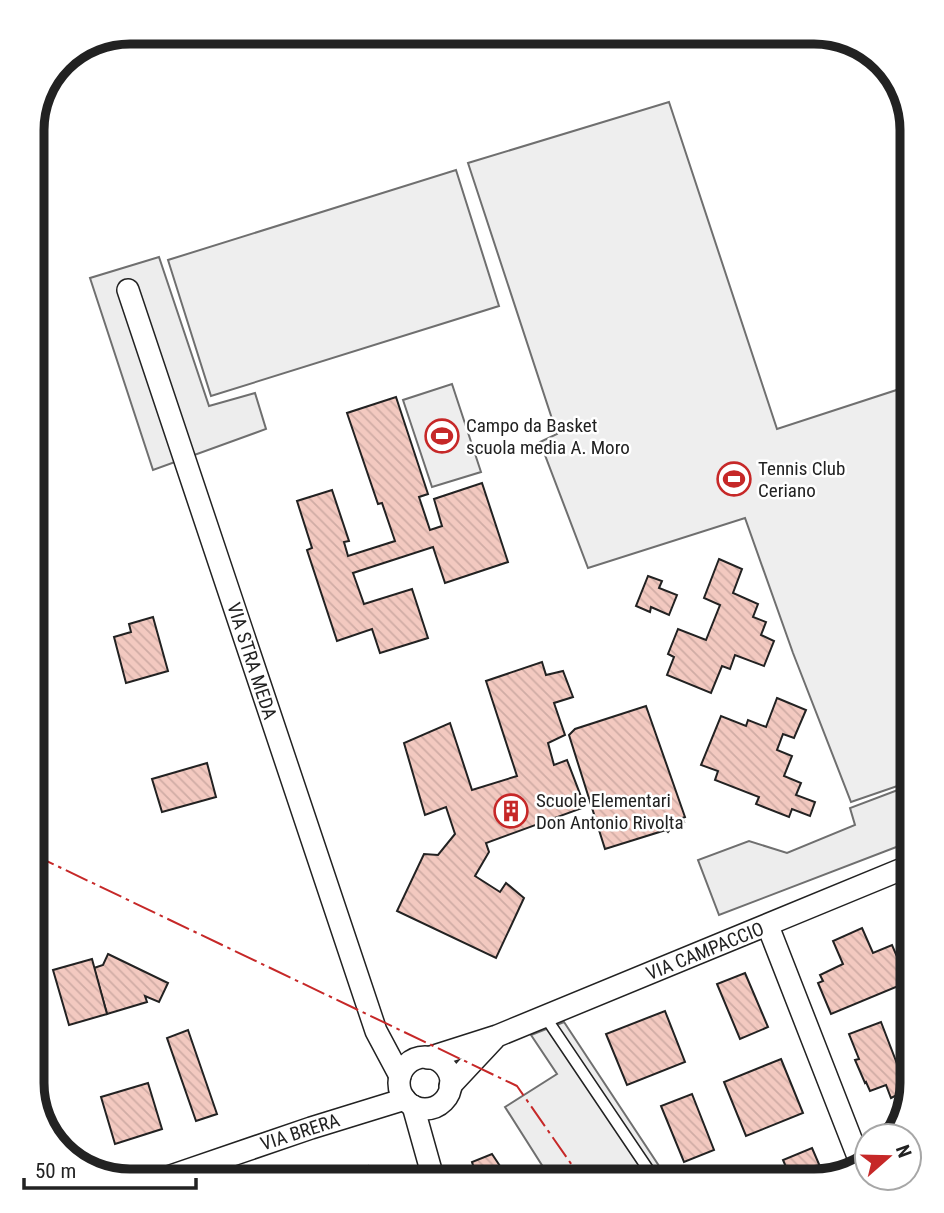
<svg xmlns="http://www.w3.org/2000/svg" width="944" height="1213" font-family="'Roboto Condensed',sans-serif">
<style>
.garden{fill:#eee;stroke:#6f6f6f;stroke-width:2}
.parking{fill:#ededed;stroke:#6f6f6f;stroke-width:2}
.building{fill:url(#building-back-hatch);stroke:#222;stroke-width:2}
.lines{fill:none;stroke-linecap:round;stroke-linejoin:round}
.lane-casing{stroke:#222;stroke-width:13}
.street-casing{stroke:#222;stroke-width:24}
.lane{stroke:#fff;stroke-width:10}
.street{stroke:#fff;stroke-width:21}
.power{stroke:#c62828;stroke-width:2;stroke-dasharray:24 5 3.5 5;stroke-linecap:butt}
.labels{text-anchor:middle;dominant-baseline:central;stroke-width:5;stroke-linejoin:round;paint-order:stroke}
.poi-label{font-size:19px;fill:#222;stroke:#fff;text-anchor:start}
.street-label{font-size:19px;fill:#222;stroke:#fff}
.rim{fill:none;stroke:#222;stroke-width:9}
</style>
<defs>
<pattern id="building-back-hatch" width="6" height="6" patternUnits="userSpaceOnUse" patternTransform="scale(1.75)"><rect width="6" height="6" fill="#f3c9c0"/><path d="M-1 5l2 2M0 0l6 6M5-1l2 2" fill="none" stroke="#d0aca5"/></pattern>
</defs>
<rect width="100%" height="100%" fill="#fff"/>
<!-- garden -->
<g class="garden">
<path d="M669 102 777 429 912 385V781L851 802 793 653 745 518 588 568 540 442 557 434 468 163Z"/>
<path d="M456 170 499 306 211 396 168 260Z"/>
<path d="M452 384 481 472 432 487 403 400Z"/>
</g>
<!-- parking -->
<g class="parking">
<path d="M159 257 209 406 255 393 266 429 153 470 90 278Z"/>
<path d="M911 785 912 841 719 915 698 860 749 841 787 853 855 825 850 808Z"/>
<path d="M564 1022 669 1181H552L505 1107 557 1074 531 1035Z"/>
</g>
<!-- building -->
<g class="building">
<path d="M396 397 428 494 419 497 430 530 442 526 434 499 482 483 508 562 445 583 433 547 353 573 364 604 412 589 428 638 380 653 372 629 337 641 307 550 312 548 297 501 332 490 349 541 344 542 348 556 395 541 382 503 378 504 347 413Z"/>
<path d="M719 559 742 569 733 593 758 604 753 617 766 622 761 635 774 641 764 666 735 655 730 669 722 666 711 693 667 675 674 657 668 654 678 629 706 640 720 605 704 598Z"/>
<path d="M648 576 662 581 659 588 677 595 669 615 651 607 650 612 636 606Z"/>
<path d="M153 617 168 671 126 683 114 637 131 632 129 624Z"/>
<path d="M542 662 546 675 563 671 573 697 554 703 565 735 548 743 554 765 567 760 585 807 486 843 489 852 475 876 500 892 506 883 524 898 496 958 397 911 424 854 438 855 455 834 446 807 425 815 404 743 450 723 472 790 517 776 486 681Z"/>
<path d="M777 698 806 710 794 738 783 734 777 750 792 756 784 776 801 783 796 795 815 802 810 816 792 809 789 817 756 804 759 797 715 780 718 771 701 765 721 716 746 726 748 720 766 727Z"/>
<path d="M646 706 685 817 682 818 684 822 672 827 668 832 666 830 605 849 569 735 575 729Z"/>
<path d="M207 763 216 797 162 812 152 779Z"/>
<path d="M862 928 873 953 892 945 908 982 831 1014 818 983 823 981 820 975 843 964 833 941Z"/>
<path d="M108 954 168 983 159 1002 145 996 147 1002 107 1014 94 968 103 965Z"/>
<path d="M92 959 107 1014 69 1025 53 970Z"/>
<path d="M745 973 768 1027 740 1039 717 984Z"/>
<path d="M665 1011 685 1062 627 1085 606 1034Z"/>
<path d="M881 1022 904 1082 898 1084 901 1093 891 1098 886 1085 870 1091 866 1082 865 1083 855 1060 859 1059 849 1034Z"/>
<path d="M188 1030 217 1114 196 1121 167 1038Z"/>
<path d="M781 1059 803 1113 746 1136 724 1082Z"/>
<path d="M37 1079 47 1108 40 1111 32 1084V1080Z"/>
<path d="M148 1083 162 1129 115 1144 101 1097Z"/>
<path d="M692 1094 714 1150 684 1162 661 1106Z"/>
<path d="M904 1117 900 1132 896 1136H889L885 1124Z"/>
<path d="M812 1148 825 1178 815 1181H792L783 1160Z"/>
<path d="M492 1154 510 1181H478L472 1162Z"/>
<path d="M368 1166 373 1181H320Z"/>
<path d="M748 1171 752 1181H725Z"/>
</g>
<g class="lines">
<defs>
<path id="lane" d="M544 1015 656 1181"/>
<g id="street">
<path d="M128 290 376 1031 400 1076"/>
<path d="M768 926 862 1167"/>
<circle cx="425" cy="1083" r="26"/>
<path d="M428 1058 497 1036 912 865"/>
<path d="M450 1086 494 1039"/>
<path d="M413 1106 434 1181"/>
<path d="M156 1181 311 1128 405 1099"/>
</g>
</defs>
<!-- lane casing -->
<use href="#lane" class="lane-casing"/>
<!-- street casing -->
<use href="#street" class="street-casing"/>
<!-- lane -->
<use href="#lane" class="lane"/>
<!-- street -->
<use href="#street" class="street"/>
<!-- power -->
<path class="power" d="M32 854 517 1086 583 1181"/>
</g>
<!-- icons -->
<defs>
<symbol id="stadium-ring" viewBox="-11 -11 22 22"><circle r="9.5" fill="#fff" stroke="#c62828" stroke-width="1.5"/><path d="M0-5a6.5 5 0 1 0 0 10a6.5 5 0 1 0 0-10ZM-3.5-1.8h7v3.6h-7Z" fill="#c62828"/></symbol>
<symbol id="building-ring" viewBox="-11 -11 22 22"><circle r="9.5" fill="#fff" stroke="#c62828" stroke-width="1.5"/><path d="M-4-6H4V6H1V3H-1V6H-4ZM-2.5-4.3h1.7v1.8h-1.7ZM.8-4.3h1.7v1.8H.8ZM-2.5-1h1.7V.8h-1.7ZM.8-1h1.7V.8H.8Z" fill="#c62828"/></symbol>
</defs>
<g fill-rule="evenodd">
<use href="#stadium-ring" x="423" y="417" width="38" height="38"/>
<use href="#stadium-ring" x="715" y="460" width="38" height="38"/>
<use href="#building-ring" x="492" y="792" width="38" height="38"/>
</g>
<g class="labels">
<!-- poi labels -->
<g class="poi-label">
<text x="466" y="425">Campo da Basket<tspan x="466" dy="22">scuola media A. Moro</tspan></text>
<text x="758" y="468">Tennis Club<tspan x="758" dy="22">Ceriano</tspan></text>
<text x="536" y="800">Scuole Elementari<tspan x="536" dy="22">Don Antonio Rivolta</tspan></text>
</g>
<!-- street labels -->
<g class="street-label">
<text transform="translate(252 661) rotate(72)">VIA STRA MEDA</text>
<text transform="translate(705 951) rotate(-22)">VIA CAMPACCIO</text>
<text transform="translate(300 1132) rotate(-18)">VIA BRERA</text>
</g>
</g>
<!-- crop -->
<path d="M0 0H944V1213H0ZM130 44H814A86 86 0 0 1 900 130V1083A86 86 0 0 1 814 1169H130A86 86 0 0 1 44 1083V130A86 86 0 0 1 130 44Z" fill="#fff" fill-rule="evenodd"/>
<path class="rim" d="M130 44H814A86 86 0 0 1 900 130V1083A86 86 0 0 1 814 1169H130A86 86 0 0 1 44 1083V130A86 86 0 0 1 130 44Z"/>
<!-- north arrow -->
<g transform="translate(888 1157) rotate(70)"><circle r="33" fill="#ffffff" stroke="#a7a7a7" stroke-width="2"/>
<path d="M0-5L12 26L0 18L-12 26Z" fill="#c62828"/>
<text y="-10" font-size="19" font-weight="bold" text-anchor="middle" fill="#222222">N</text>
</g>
<!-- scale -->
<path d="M24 1178v10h172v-10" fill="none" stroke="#222222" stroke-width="3.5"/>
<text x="35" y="1178" font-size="21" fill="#222222" stroke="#ffffff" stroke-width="5" paint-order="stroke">50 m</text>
</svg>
